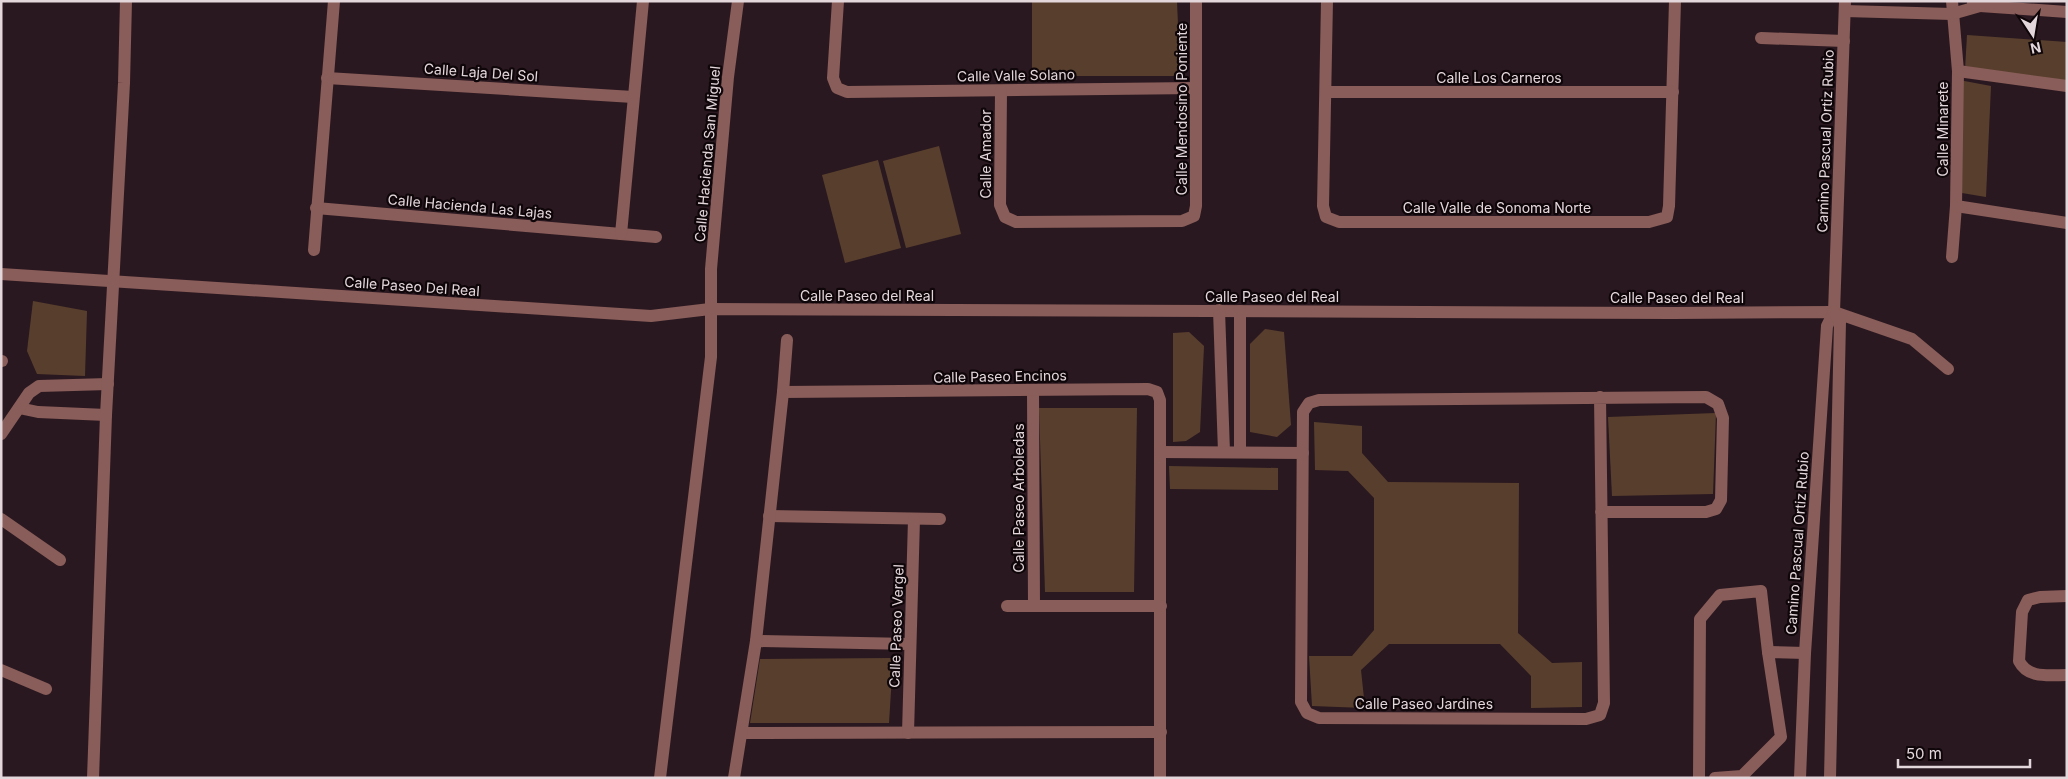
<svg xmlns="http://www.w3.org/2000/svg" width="2068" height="779" font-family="Inter,sans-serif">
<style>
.green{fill:#583f2d}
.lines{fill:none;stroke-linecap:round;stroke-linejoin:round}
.minor{stroke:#895d59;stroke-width:12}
.labels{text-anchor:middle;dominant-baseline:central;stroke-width:4.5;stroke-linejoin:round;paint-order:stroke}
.street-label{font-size:14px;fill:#e4d7dc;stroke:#0e0609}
</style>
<rect width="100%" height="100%" fill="#2a1820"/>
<!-- green -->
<g class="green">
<path d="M1032 1H1177L1180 76H1032Z"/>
<path d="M1967 35 2067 42V85L1965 70Z"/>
<path d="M1959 80 1991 86 1986 197 1956 192Z"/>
<path d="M939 146 961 234 906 248 883 161Z"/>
<path d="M878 160 901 248 845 263 822 175Z"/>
<path d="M33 301 87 311 85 376 37 374 27 351Z"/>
<path d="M1265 329 1284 332 1291 425 1277 437 1250 432V344Z"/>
<path d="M1189 332 1204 346 1200 432 1186 441 1173 442V333Z"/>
<path d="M1039 408H1137L1134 592H1045Z"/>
<path d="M1716 413 1713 494 1612 496 1608 417Z"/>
<path d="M1314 422 1362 426V453L1388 482 1519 483 1518 633 1552 663 1582 662V707L1531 708V676L1500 644H1389L1361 670 1365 708 1312 706 1309 656H1352L1374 630V498L1348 471 1315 470Z"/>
<path d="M1169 466 1278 468V490L1170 489Z"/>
<path d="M893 658 889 723H750L760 659Z"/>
</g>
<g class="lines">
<!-- minor -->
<g class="minor">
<path d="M838 1 833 78 837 88 847 92 1196 88"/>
<path d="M1327 1 1323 206 1326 217 1339 222H1649L1667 217 1669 206 1675 1"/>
<path d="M1952 1 1958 71 1956 206 1952 257"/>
<path d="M1973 3 1980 6 2067 12"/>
<path d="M1845 11 1952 14 1980 6"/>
<path d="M1761 38 1844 41"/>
<path d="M1958 71 2067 86"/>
<path d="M327 78 633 97"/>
<path d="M1001 91 1000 205 1005 217 1016 222 1182 221 1194 216 1196 206V1"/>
<path d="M1326 92H1673"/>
<path d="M1956 206 2067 223"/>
<path d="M316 208 656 237"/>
<path d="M621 234 643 1"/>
<path d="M314 250 334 1"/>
<path d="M1 274 651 316 710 309 1673 313 1834 312 1912 339 1948 369"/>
<path d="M1219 310 1224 452"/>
<path d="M1 361H2"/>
<path d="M1033 391 1034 606"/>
<path d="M783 392 1148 389 1157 392 1160 400V778"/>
<path d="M1600 397 1604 703 1600 715 1586 719 1319 718 1307 713 1301 702 1303 412 1309 403 1319 400 1706 397 1718 404 1723 418 1721 500 1716 509 1706 512H1601"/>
<path d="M19 408 38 412 106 415"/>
<path d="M1 434 29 393 39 386 108 384"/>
<path d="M1160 452 1303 453"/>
<path d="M1240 452V311"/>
<path d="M769 516 940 519"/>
<path d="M1 519 60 560"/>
<path d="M2067 596 2040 597 2028 600 2022 612 2019 661C2028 679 2049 675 2067 675"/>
<path d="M1007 606H1161"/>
<path d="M756 641 910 644"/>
<path d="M1 670 46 689"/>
<path d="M743 733 1161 732"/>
<path d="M908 733 914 519"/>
<path d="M93 778 106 415 124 83 126 1"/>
<path d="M660 778 711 357V269L728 77 738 1"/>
<path d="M734 778 756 641 783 392 787 340"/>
<path d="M1699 778 1700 619 1720 595 1761 591 1768 652"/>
<path d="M1715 778 1742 776 1781 737 1768 652 1805 653"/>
<path d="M1800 778 1805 653 1827 326 1834 312 1845 1"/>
<path d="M1830 778 1840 322 1834 312"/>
</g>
</g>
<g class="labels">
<!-- street labels -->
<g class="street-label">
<text transform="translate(481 72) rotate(4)">Calle Laja Del Sol</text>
<text transform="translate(1016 75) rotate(-1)">Calle Valle Solano</text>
<text x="1499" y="77">Calle Los Carneros</text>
<text transform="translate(1181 109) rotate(-90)">Calle Mendosino Poniente</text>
<text transform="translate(1942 129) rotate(-90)">Calle Minarete</text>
<text transform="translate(1825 141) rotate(-88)">Camino Pascual Ortiz Rubio</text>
<text transform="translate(707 154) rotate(-85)">Calle Hacienda San Miguel</text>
<text transform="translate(985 154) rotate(-90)">Calle Amador</text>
<text transform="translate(470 206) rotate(5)">Calle Hacienda Las Lajas</text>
<text x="1497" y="207">Calle Valle de Sonoma Norte</text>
<text transform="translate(412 286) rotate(4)">Calle Paseo Del Real</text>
<text x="867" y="295">Calle Paseo del Real</text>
<text x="1272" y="296">Calle Paseo del Real</text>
<text x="1677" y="297">Calle Paseo del Real</text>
<text transform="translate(1000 376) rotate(-1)">Calle Paseo Encinos</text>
<text transform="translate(1018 498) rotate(-90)">Calle Paseo Arboledas</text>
<text transform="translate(1797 543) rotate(-86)">Camino Pascual Ortiz Rubio</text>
<text transform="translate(896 626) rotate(-88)">Calle Paseo Vergel</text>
<text x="1424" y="703">Calle Paseo Jardines</text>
</g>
</g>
<!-- border -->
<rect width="2068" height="779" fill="none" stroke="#e4d7dc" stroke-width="5"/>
<!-- north arrow -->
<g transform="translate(2033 35) rotate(168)" stroke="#0e0609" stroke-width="4" paint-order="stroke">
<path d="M0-4L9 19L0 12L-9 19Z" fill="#e4d7dc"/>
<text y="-8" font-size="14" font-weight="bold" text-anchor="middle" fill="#e4d7dc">N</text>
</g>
<!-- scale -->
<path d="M1898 759v8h132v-8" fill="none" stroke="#e4d7dc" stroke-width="2.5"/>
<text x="1906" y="759" font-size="15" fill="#e4d7dc" stroke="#0e0609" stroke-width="4" paint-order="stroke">50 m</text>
</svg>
